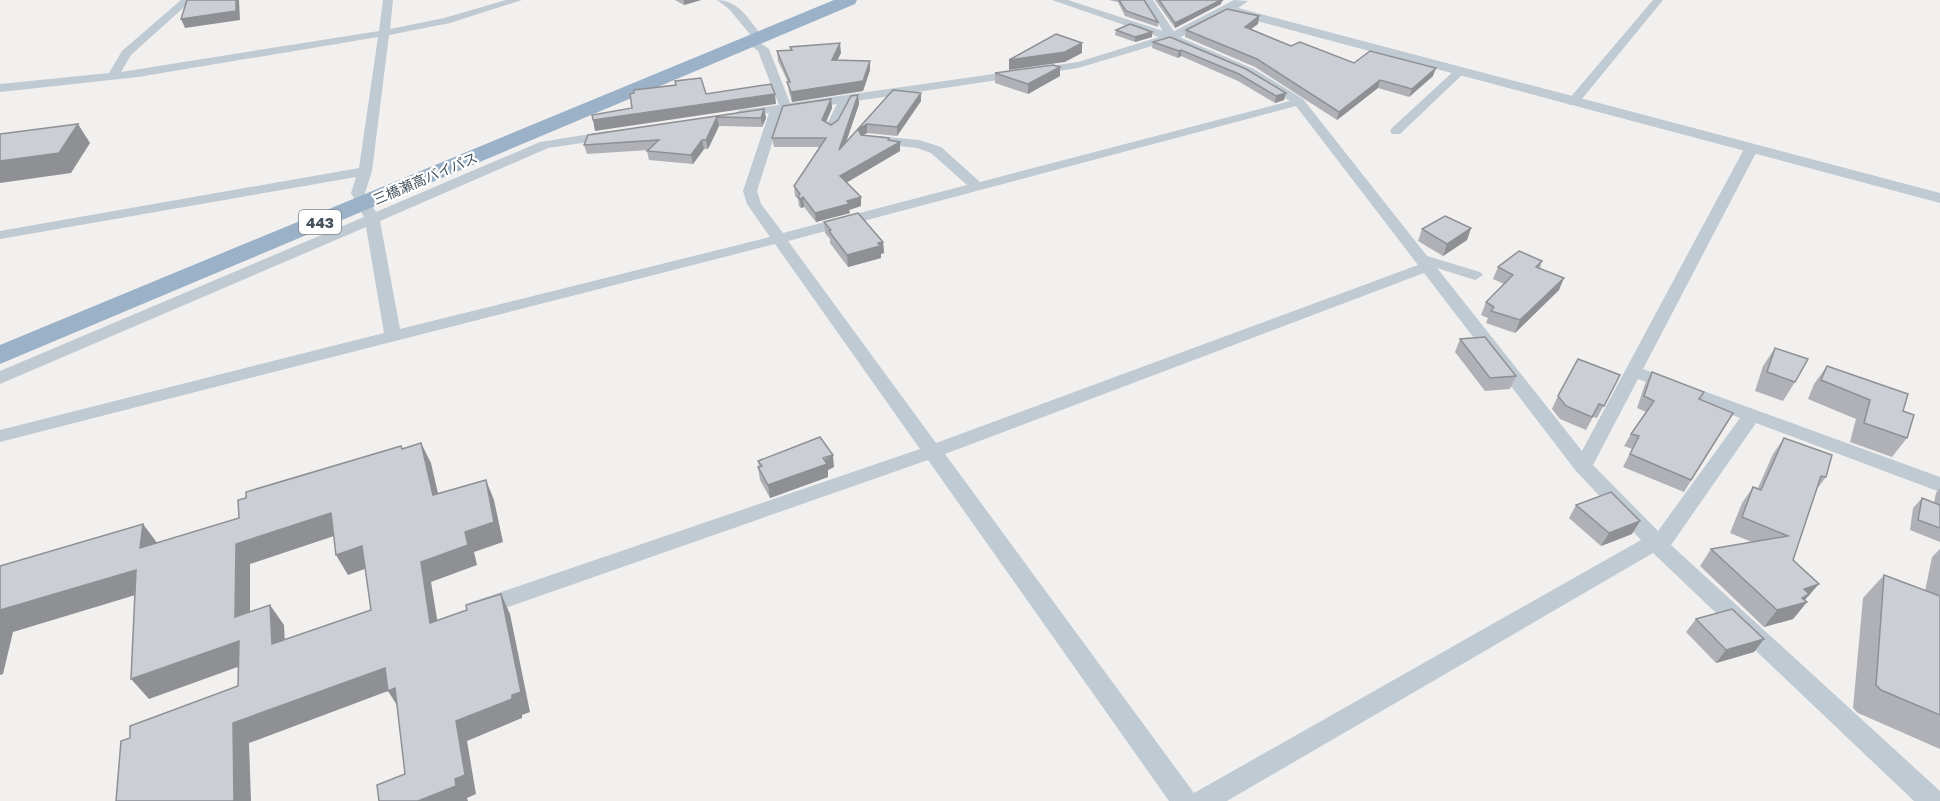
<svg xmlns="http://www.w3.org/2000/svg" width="1940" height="801" font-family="'Golos Text','Noto Sans JP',sans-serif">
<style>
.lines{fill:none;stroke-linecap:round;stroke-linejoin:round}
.minor{fill:#bfcad2;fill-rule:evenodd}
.tertiary{fill:#bfcad2;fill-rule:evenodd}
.trunk{fill:#9ab1c8;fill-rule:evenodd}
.wall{fill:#afb1b6}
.shaded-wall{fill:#8e9094}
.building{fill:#cbced4;stroke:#8e9094;stroke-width:1.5;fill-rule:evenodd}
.labels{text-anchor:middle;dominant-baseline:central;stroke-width:4.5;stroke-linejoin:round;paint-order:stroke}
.far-street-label{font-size:14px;fill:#46535e;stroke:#fff}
.shield{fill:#fff;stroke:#7e878e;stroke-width:1.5}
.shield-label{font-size:15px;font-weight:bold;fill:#46535e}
</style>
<rect width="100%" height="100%" fill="#f2efef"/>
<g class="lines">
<!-- minor -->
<g class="minor">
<path d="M181 0H192L131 55 121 72 379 31 383 0H393L390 29 444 18 506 0H522L450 23 389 35 372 171 365 193 376 212 540 142 609 131 615 135 609 139 548 148 380 221 400 329 770 237 747 204 743 191 769 113 740 118 734 114 740 110 779 105 758 51 745 41 753 38 729 9 717 0C739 0 749 20 762 36L763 38 758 41 769 49 790 103 1078 62 1159 37 1052 0H1068L1163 31 1143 0H1153L1177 36 1254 69 1303 99 1427 256 1480 272 1483 275 1475 280 1437 268 1582 451 1744 149 1751 145 1756 146 1758 149 1643 369 1940 477V492L1756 423 1671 545 1940 791V801H1914L1653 553 1227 801H1169L928 460 488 614 480 617 472 614 469 608 472 602 920 449 775 244 0 442V430L384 333 366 227 0 384V371L364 217 351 193 356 177 0 239V231L359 168 378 37 138 77 0 92V84L109 73 122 51ZM1169 41 1246 74 1290 101 980 182 941 147 919 140 877 136 872 137 871 140 872 143 917 148 931 153 967 185 783 233 761 204 757 191 782 112 837 104 825 128 831 132 837 128 850 102 1078 68ZM1296 106 1418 265 936 443 788 241ZM1424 273 1576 471 1641 540 1194 793 945 454ZM1638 379 1740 418 1658 531 1593 465Z"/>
<path d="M1653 0H1663L1577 105H1569V99Z"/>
<path d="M1460 68 1466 71 1464 73 1400 134H1392L1390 131 1392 128 1456 69Z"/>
</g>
<!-- tertiary -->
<path class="tertiary" d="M1234 0 1248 1 1238 8 1940 193V203L1227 13 1177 39H1167L1165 36Z"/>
<!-- trunk -->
<path class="trunk" d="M834 0H857L855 4 0 364V345Z"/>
</g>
<!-- wall -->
<g class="wall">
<path d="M675 0H701L684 5Z"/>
<path d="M1109 0H1145L1158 22V27L1125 16 1118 2Z"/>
<path d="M1155 0H1224L1222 1 1221 4 1175 28Z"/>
<path d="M1259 16 1258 24 1251 29 1291 46 1354 63 1433 76 1409 97 1378 88 1337 120 1255 67 1185 37 1186 30Z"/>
<path d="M1116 30 1152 37 1135 42 1115 35Z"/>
<path d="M1153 42 1246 69 1284 100 1275 103 1238 81 1181 56 1178 58 1152 48Z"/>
<path d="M790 47 841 53 837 60 870 70 863 91 792 102 789 92 788 82 778 61 777 51 790 50Z"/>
<path d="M995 73 1060 76 1028 94 995 83Z"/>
<path d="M893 90 921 101 897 136 867 133 863 135 889 138V141L900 151 846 182 861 197V206L849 210 850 213 816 222 804 207 801 208 799 206 798 199 795 196 794 186 820 147H774L772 138 831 99 832 108 826 122 831 125 838 120 858 95 859 104 846 143Z"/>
<path d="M764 109 766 118 762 127 719 126 708 149H704L693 164 649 160 647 151 649 150 587 154 584 145 588 135Z"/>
<path d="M824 222 883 242 884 253 881 254V258L848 267 830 243V239L825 233Z"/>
<path d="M1471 228 1467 240 1443 256 1418 241 1422 229Z"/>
<path d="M1542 261 1540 268 1559 290 1515 333 1486 323 1488 318 1481 315 1486 302 1504 284 1493 279 1498 267Z"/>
<path d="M1460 339 1516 376 1510 389 1485 391 1455 352Z"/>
<path d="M1775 348 1795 382 1783 401 1755 391 1763 366Z"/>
<path d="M1827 366 1903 411 1907 438 1892 457 1850 442 1856 419 1808 399 1814 384Z"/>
<path d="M1652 372 1704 392 1699 399 1733 413 1684 492 1623 467 1632 449 1624 446 1631 434 1646 412 1637 408 1645 384Z"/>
<path d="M1620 375 1597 418 1593 417 1586 430 1560 419 1552 409 1558 396Z"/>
<path d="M1784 438 1826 477 1817 489 1793 560 1804 601 1807 602 1793 619 1764 627 1700 566 1711 549 1752 542 1730 533 1742 503 1753 487 1758 488 1773 454Z"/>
<path d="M758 461 834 467 828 470V477L770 498 760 480 758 467H759Z"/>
<path d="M1940 488V542L1910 530 1913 508 1922 498 1934 503 1936 493Z"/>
<path d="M1576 505 1632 534 1601 546 1569 518Z"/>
<path d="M1940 549V749L1858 713 1853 708 1863 598 1884 575 1925 591 1932 557Z"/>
<path d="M1696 619 1764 639 1754 652 1716 663 1686 632Z"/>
</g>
<!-- shaded-wall -->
<g class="shaded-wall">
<path d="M236 0H239L240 20 185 28 181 19Z"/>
<path d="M684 0H701L684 5Z"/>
<path d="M1218 0H1224L1222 1 1221 4 1175 28V23Z"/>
<path d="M1259 16 1258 24 1244 34 1245 27Z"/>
<path d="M1152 32V37L1135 42V37Z"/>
<path d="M840 43 841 53 833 69 832 60Z"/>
<path d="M1082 43V53L1065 62 1009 70V60Z"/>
<path d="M1181 50V56L1178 58 1179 51Z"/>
<path d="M870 61V70L863 91 792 102 791 92Z"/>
<path d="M1060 67V76L1028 94V84Z"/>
<path d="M1436 68 1433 76 1409 97 1412 89Z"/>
<path d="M1380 80 1378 88 1337 120 1339 112Z"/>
<path d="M921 93V101L897 136V127Z"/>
<path d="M1286 93 1284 100 1275 103 1276 96Z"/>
<path d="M775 94 776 104 595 131 593 120Z"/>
<path d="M858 95 859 104 840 159 839 150Z"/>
<path d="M831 99 832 108 823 129 822 120Z"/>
<path d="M764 109 766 118 762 127 761 118Z"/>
<path d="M717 117 719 126 708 149 706 140Z"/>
<path d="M78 124 90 143 71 173 0 183V161Z"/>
<path d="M867 124V133L859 138 858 129Z"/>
<path d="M889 138 890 147 900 142V151L841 186 840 176 888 140Z"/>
<path d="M702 140 704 149 693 164 691 155Z"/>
<path d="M803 197 804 207 801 208 800 199Z"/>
<path d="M861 197V206L849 210 850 213 816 222 815 213Z"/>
<path d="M1471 228 1467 240 1443 256 1447 244Z"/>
<path d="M883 242 884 253 881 254V258L848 267 847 255Z"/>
<path d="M1564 278 1559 290 1515 333 1520 320Z"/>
<path d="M421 443 431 463 443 515 433 495Z"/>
<path d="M833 455 834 467 828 470V477L770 498 768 485Z"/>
<path d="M486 480 494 500 503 542 474 552 477 565 431 582 441 643 430 623 421 562 465 532Z"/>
<path d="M331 513 343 533 250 564V637L235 617 236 544Z"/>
<path d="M1640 521 1632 534 1601 546 1609 533Z"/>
<path d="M143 524 158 544 140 548Z"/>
<path d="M362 546 373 566 348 575 336 555Z"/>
<path d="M136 570 152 590 13 632 3 674 0 675V610Z"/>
<path d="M1819 584 1804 601 1807 602 1793 619 1764 627 1777 610 1804 589Z"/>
<path d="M501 594 510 614 530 712 522 715V718L467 741 476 794 467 798 468 801H418L455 779 456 721Z"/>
<path d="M270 605 284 625 286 664 272 644Z"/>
<path d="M1764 639 1754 652 1716 663 1726 650Z"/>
<path d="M239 641 254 661 149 699 131 679Z"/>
<path d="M385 668 407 708 400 710 388 691 249 743 251 801H234L233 723Z"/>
</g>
<!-- building -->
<g class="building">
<path d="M187 0H236V11L181 19Z"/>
<path d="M1119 0H1144L1158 22 1126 11Z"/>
<path d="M1159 0H1221L1175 23Z"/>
<path d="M1227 9 1259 16 1245 27 1291 46 1300 42 1354 63 1370 51 1436 68 1412 89 1380 80 1339 112 1257 59 1186 30Z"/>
<path d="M1130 24 1152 32 1135 37 1116 30Z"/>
<path d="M1056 34 1082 43 1065 52 1009 60Z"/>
<path d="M1170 37 1246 69 1286 93 1276 96 1239 74 1181 50 1179 51 1153 42Z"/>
<path d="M840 43 832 60 870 61 863 81 791 92 787 82H790L777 51 792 50 790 47Z"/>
<path d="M1053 65 1060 67 1028 84 995 73Z"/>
<path d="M701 78 706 94 771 84 775 94 593 120 592 115 632 108 630 94 634 93V90L676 85 675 81Z"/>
<path d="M893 90 921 93 897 127 867 124 858 129 861 135 889 138 888 140 900 142 840 176 861 197 847 201 849 204 815 213 803 197 800 199 798 196 800 194 794 186 826 138H772L783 106 831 99 822 120 831 125 838 120 851 96 858 95 839 150Z"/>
<path d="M764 109 761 118 717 117 706 140H702L691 155 647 151 659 140 584 145 588 135Z"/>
<path d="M78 124 59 153 0 161V134Z"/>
<path d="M858 213 883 242 878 243 880 246 847 255 829 231 831 230 824 222Z"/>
<path d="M1445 216 1471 228 1447 244 1422 229Z"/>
<path d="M1519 251 1542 261 1536 267 1564 278 1520 320 1491 311 1494 307 1486 302 1513 275 1498 267Z"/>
<path d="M1485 337 1516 376 1490 378 1460 339Z"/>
<path d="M1775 348 1808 359 1795 382 1767 372Z"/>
<path d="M1578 359 1620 375 1604 406 1599 404 1592 417 1566 406 1558 396Z"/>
<path d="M1827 366 1908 394 1903 411 1914 415 1907 438 1864 423 1870 400 1821 380Z"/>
<path d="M1652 372 1704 392 1699 399 1733 413 1691 480 1630 454 1639 436 1631 434 1654 401 1644 396Z"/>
<path d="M820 437 833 455 823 458 827 464 768 485 758 467 762 466 758 461Z"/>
<path d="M1784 438 1832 455 1826 477 1821 476 1793 560 1819 584 1804 589 1809 594 1802 598 1807 602 1777 610 1711 549 1788 536 1742 517 1753 487 1761 490Z"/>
<path d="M421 443 433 495 486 480 494 522 465 532 468 545 421 562 430 623 467 610 466 605 501 594 521 692 512 695V699L456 721 465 775 455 779 456 786 418 801H379L377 785 405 774 395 688 388 691 385 668 233 723 234 801H116L121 741 130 738V726L238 686 239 641 131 679 136 570 0 610V566L143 524 140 548 239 518 238 500 246 498V492L401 446 402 449ZM331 513 336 555 362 546 371 610 272 644 270 605 235 617 236 544Z"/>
<path d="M1611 492 1640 521 1609 533 1576 505Z"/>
<path d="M1922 498 1940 505V528L1918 520Z"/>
<path d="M1884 575 1940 596V715L1881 690 1876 685Z"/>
<path d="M1732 609 1764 639 1726 650 1696 619Z"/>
</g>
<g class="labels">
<!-- far-street labels -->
<g class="far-street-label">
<text transform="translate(425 178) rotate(-23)">三橋瀬高バイパス</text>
</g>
<!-- shield labels -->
<rect class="shield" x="299" y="210" width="42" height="24" rx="4.5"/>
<g class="shield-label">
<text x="320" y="222">443</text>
</g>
</g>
</svg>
